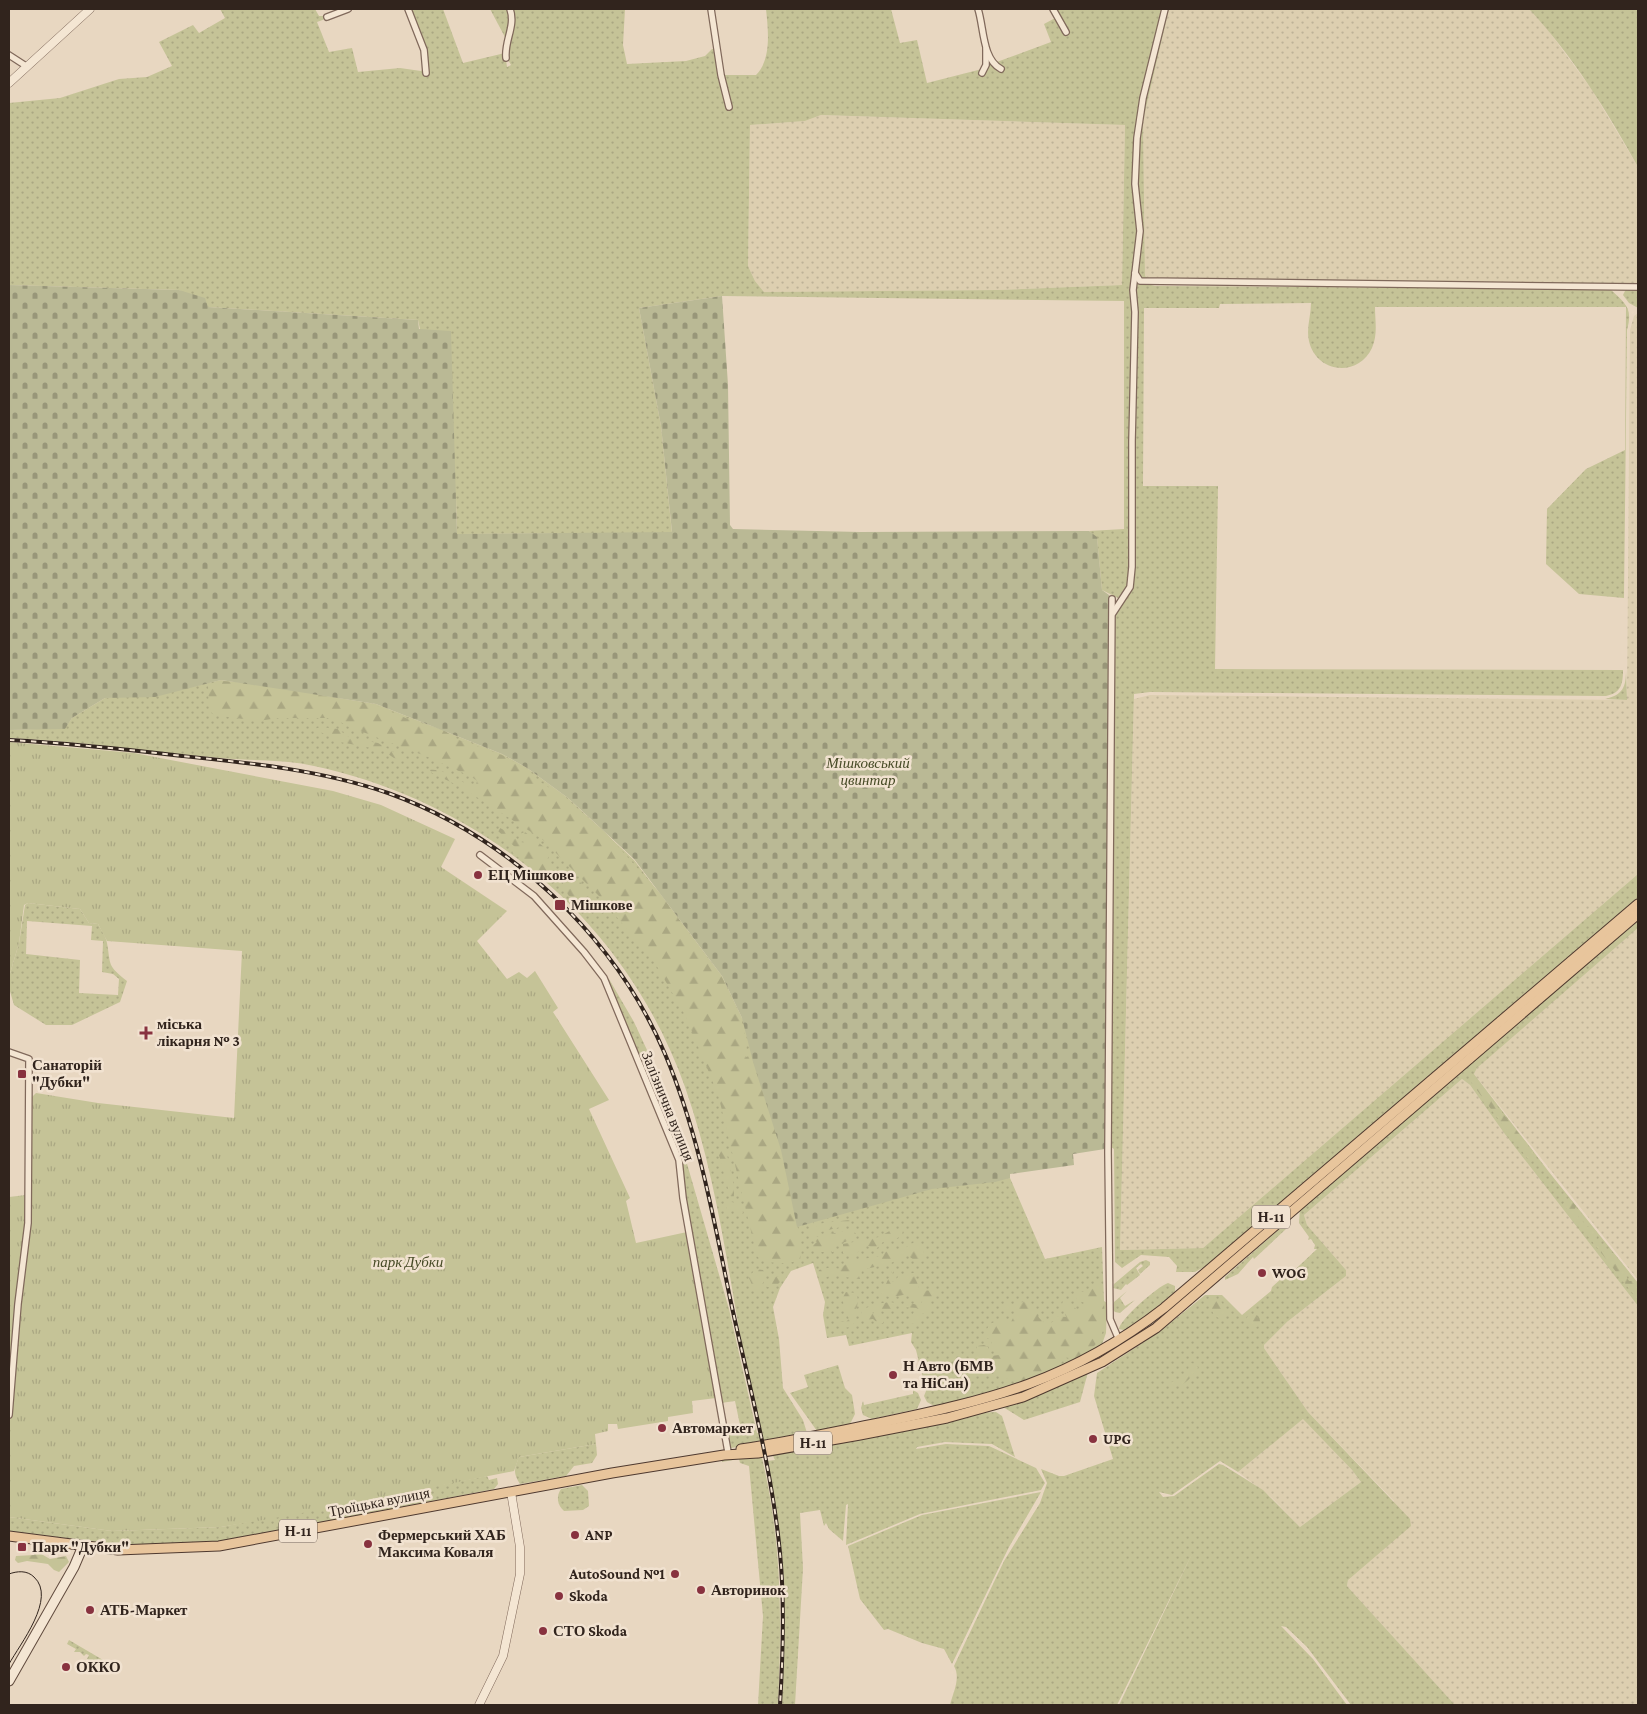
<svg xmlns="http://www.w3.org/2000/svg" width="1647" height="1714" font-family="'Crimson Pro',serif">
<style>
.farmland{fill:url(#farmland-dots)}
.grass{fill:url(#grass-dots);fill-rule:evenodd}
.forest{fill:url(#forest-firs)}
.cemetery{fill:url(#cemetery-stones)}
.park{fill:url(#park-tufts)}
.lines{fill:none;stroke-linecap:round;stroke-linejoin:round}
.minor-casing{stroke:#80695b;stroke-width:8}
.tertiary-casing{stroke:#80695b;stroke-width:9}
.secondary-casing{stroke:#614b3e;stroke-width:11}
.primary-casing{stroke:#4e392f;stroke-width:11}
.minor{stroke:#f4e6d3;stroke-width:5.5}
.tertiary{stroke:#f4e6d3;stroke-width:8}
.secondary{stroke:#f4e6d3;stroke-width:9}
.primary{stroke:#e8c59c;stroke-width:9}
.tram{stroke:#31241d;stroke-width:1}
.rail-casing{stroke:#31241d;stroke-width:4}
.rail{stroke:#f1e2d0;stroke-width:2;stroke-dasharray:5.5;stroke-linecap:butt}
.poi-dot{fill:#88323f;stroke:#f1e2d0;stroke-width:2}
.labels{text-anchor:middle;dominant-baseline:central;stroke-width:5;stroke-linejoin:round;paint-order:stroke}
.shield{fill:#f1e2d0;stroke:#6b5d53;stroke-width:1}
.shield-label{font-size:14px;font-weight:bold;fill:#31241d}
.park-label{font-size:15px;font-style:italic;fill:#474b26;stroke:#f1e2d0}
.poi-label{font-size:15px;font-weight:bold;fill:#31241d;stroke:#f1e2d0;text-anchor:start}
.street-label{font-size:15px;fill:#31241d;stroke:#f1e2d0}
</style>
<defs>
<pattern id="farmland-dots" width="8" height="8" patternUnits="userSpaceOnUse" patternTransform="scale(1.25)"><rect width="8" height="8" fill="#ddcfb0"/><path d="M2 2h.1M6 6h.1" fill="none" stroke="#beb297" stroke-width="1.8" stroke-linecap="round"/></pattern>
<pattern id="grass-dots" width="8" height="8" patternUnits="userSpaceOnUse" patternTransform="scale(1.25)"><rect width="8" height="8" fill="#c5c397"/><path d="M2 2h.1M6 6h.1" fill="none" stroke="#aaa782" stroke-width="1.8" stroke-linecap="round"/></pattern>
<pattern id="forest-firs" width="22" height="20" patternUnits="userSpaceOnUse" patternTransform="scale(1.25)"><rect width="22" height="20" fill="#c5c397"/><path d="M5 1l3.5 6h-7zM16 11l3.5 6h-7z" fill="#aaa782"/></pattern>
<pattern id="cemetery-stones" width="16" height="16" patternUnits="userSpaceOnUse" patternTransform="scale(1.25)"><rect width="16" height="16" fill="#bab995"/><path d="M2 7V4a2 2 0 0 1 4 0v3zM10 15v-3a2 2 0 0 1 4 0v3z" fill="#989679"/></pattern>
<pattern id="park-tufts" width="24" height="20" patternUnits="userSpaceOnUse" patternTransform="scale(1.25)"><rect width="24" height="20" fill="#c5c397"/><path d="M3 7l-1-3M5 7V3M7 7l1-3M15 17l-1-3M17 17v-4M19 17l1-3" fill="none" stroke="#aaa782"/></pattern>
</defs>
<rect width="100%" height="100%" fill="#e8d7c1"/>
<!-- farmland -->
<g class="farmland">
<path d="M1169 9H1529L1548 30 1592 90 1638 167V283L1151 280 1145 276 1143 121Z"/>
<path d="M821 115 1125 125 1122 285 997 290 764 292 755 281 748 266 750 125 805 121Z"/>
<path d="M1638 313V874L1203 1248 1120 1250 1134 699 1150 695 1627 700 1630 330 1634 316Z"/>
<path d="M1638 928V1280L1474 1074 1477 1068 1519 1030Z"/>
<path d="M1462 1079 1470 1085 1504 1133 1638 1306V1705H1455L1347 1586 1348 1580 1394 1501 1308 1412 1264 1348V1345L1287 1322 1346 1276V1270L1307 1225 1304 1215Z"/>
<path d="M1304 1418 1352 1470 1361 1482 1300 1527 1272 1498 1238 1472Z"/>
</g>
<!-- grass -->
<g class="grass">
<path d="M220 9H315L319 16H327L328 18 317 22 329 52 352 48 358 72 400 68 421 71 427 66 409 9H443L463 63 505 53 507 67 511 65 507 58 511 9H625L623 45 627 64 686 61 705 56 712 49 718 48 723 75H756C772 59 768 29 766 9H891L900 43 917 40 927 83 982 69 984 65V47L994 63 1051 42 1044 24 1059 16 1055 9H1163L1135 139 1138 231 1133 312 1130 567 1127 586 1118 598 1102 590 1097 538 1089 531 1124 529V301L722 296 639 308 661 426 672 533 457 534 456 498 418 320 208 307 179 290 9 285V103L60 98 119 79 147 77 172 66 159 42 193 25 199 33 225 18ZM821 115 1125 125 1122 285 997 290 764 292 755 281 748 266 750 125 805 121Z"/>
<path d="M490 9H509L511 13 506 39Z"/>
<path d="M1166 9H1169L1143 121 1145 276 1151 280 1638 283V286L1142 280 1137 271 1139 124Z"/>
<path d="M1529 9H1638V167C1607 111 1573 56 1529 9Z"/>
<path d="M1138 282 1155 286 1610 289C1626 304 1633 308 1627 330L1624 598 1579 594 1546 564 1547 509 1586 469 1625 450 1626 307H1375C1375 321 1378 334 1372 348 1358 378 1316 373 1309 341 1306 328 1311 316 1311 303L1220 304 1219 308H1144L1143 486H1218L1215 669 1623 670C1623 684 1621 693 1606 696L1150 692 1134 694 1120 1250 1203 1248 1638 874V900L1292 1196 1204 1267 1195 1272H1176L1177 1266 1169 1257 1141 1255 1122 1268 1115 1262 1114 1149 1111 1147 1114 617 1132 588 1135 304 1136 283Z"/>
<path d="M1638 287V308L1629 303 1623 295 1626 289Z"/>
<path d="M1626 670 1627 700 1605 699C1623 695 1626 687 1626 670Z"/>
<path d="M221 680 376 704 502 754 527 768 568 798 634 860 722 976 742 1018 931 1188 1010 1178 1045 1259 1102 1247 1104 1301 1107 1303 1106 1333 1101 1347 1060 1371 939 1409 927 1402 924 1396 926 1391 916 1350 911 1342 912 1333 849 1346 846 1335 827 1338 823 1315 825 1302 813 1263 791 1271 780 1288 773 1307 779 1339 783 1388 803 1420 807 1433 806 1435 731 1448 726 1428 740 1425 735 1401 721 1403 684 1198 681 1164 605 979H609L634 1022 666 1091 729 1309 757 1433H760C756 1402 746 1371 741 1340 726 1256 714 1169 685 1087 626 921 485 803 314 766 283 759 252 761 220 758 150 752 79 741 9 738V730L65 728 72 718 105 698 178 690Z"/>
<path d="M28 903 80 909 89 923 98 924C101 930 106 936 107 943 111 966 107 965 127 981L120 1002 72 1025H46L14 1005 9 988V977L19 943 25 905ZM27 921 92 926 91 940 103 941 102 972 113 974 119 979 118 995 79 993 80 960 26 954Z"/>
<path d="M1638 918V928L1477 1068 1474 1074 1549 1172 1638 1283V1306L1504 1133 1470 1085 1462 1079 1304 1215 1307 1225 1346 1270V1276L1287 1322 1264 1345V1348L1308 1412 1410 1519 1411 1526 1348 1580 1347 1586 1455 1705H1351L1307 1647 1286 1627 1281 1626 1313 1659 1347 1705H1119L1193 1552 1117 1705H950C953 1693 961 1678 954 1666L1004 1561 1040 1503 1047 1483 1041 1469 1059 1476H1064L1113 1459 1094 1396 1097 1373 1159 1332 1205 1295H1222L1242 1315 1271 1291 1272 1287 1282 1278 1284 1280 1317 1249H1314L1315 1245 1311 1239 1308 1240 1309 1237 1299 1223 1300 1207ZM1303 1419 1352 1470 1361 1482 1300 1527 1263 1490 1223 1465 1219 1464 1174 1496 1163 1497 1159 1492 1172 1495 1220 1461 1238 1472Z"/>
<path d="M1284 1225 1286 1229 1254 1259 1253 1257 1238 1274 1225 1280V1277Z"/>
<path d="M1146 1260 1150 1262V1265L1140 1274 1138 1270 1143 1266 1141 1264 1136 1268 1140 1275 1127 1285 1126 1284 1121 1290 1113 1288 1114 1284 1140 1262Z"/>
<path d="M1168 1283 1175 1286V1292L1128 1331 1119 1329C1119 1320 1158 1286 1168 1283Z"/>
<path d="M1127 1291 1120 1298 1125 1306 1135 1300 1120 1313 1115 1312 1113 1310 1114 1302Z"/>
<path d="M838 1365 845 1388 852 1395 855 1414 849 1426 817 1431 790 1393 808 1387 804 1375Z"/>
<path d="M1088 1372 1080 1402 1024 1420 1003 1407 1050 1390Z"/>
<path d="M913 1390 918 1393 921 1400 917 1409 872 1419 863 1415 861 1408 863 1401 864 1405 913 1394Z"/>
<path d="M996 1412 1002 1416 1015 1457 992 1444 945 1442 917 1447 916 1449 946 1444 989 1446 1036 1468 1045 1483 1041 1490 920 1514 846 1545 848 1504 846 1505 843 1541 829 1529 826 1523 824 1526 820 1510 800 1513 803 1568 795 1705H781L784 1578 767 1461 775 1460 772 1454 978 1413Z"/>
<path d="M596 1444 597 1455 592 1463 574 1466 566 1476 520 1484C513 1473 514 1469 519 1457Z"/>
<path d="M761 1454C782 1539 782 1618 778 1705H758L763 1616 749 1466 740 1463 739 1459 722 1462V1458Z"/>
<path d="M487 1476 489 1480 497 1478 498 1484 494 1489 219 1542 152 1546 121 1545 9 1531V1517L112 1531 221 1527Z"/>
<path d="M582 1485 588 1491 589 1506 583 1510 564 1511C557 1505 556 1496 561 1489Z"/>
<path d="M1041 1492 1009 1547 952 1664 944 1649 922 1643 888 1629 884 1630 860 1599 848 1546 922 1515Z"/>
<path d="M69 1640 103 1660 99 1666 87 1659 89 1655 86 1654 84 1656 80 1652H74L76 1649 67 1644Z"/>
</g>
<!-- forest -->
<g class="forest">
<path d="M222 681 262 684 375 705 408 719 444 730 456 739 502 755 528 770 534 778 564 797 604 831 659 892 722 977 741 1017 747 1045 745 1056 753 1061 782 1150 802 1248 800 1260C790 1264 764 1265 757 1256L718 1094 685 1015 655 963 600 897 542 839 461 787 432 773 430 770C447 768 460 786 476 785L477 781 472 777 428 757 347 726 334 718H278L258 721 214 715 209 710 208 684Z"/>
<path d="M320 727 338 729 350 738 378 743 402 757 414 761 408 762 394 758 382 750 340 742 329 735 313 730Z"/>
<path d="M500 828 512 834 520 842 529 843V840L522 837V833L525 832 549 851 550 854 547 860 560 876 559 878 546 872 551 881 550 883 512 852 516 848 498 831Z"/>
<path d="M565 879 578 880 586 888 587 893 581 900H577L569 896 562 886Z"/>
<path d="M1472 1079H1475L1533 1151 1535 1160 1530 1162 1471 1082Z"/>
<path d="M722 1146C728 1150 737 1193 733 1199L730 1196 719 1155Z"/>
<path d="M1569 1198 1576 1206 1574 1212 1588 1227H1592L1597 1232 1596 1242 1607 1256 1611 1252 1614 1254 1629 1272 1626 1276 1629 1281H1636L1638 1284V1300L1563 1204Z"/>
<path d="M732 1202 738 1204 743 1212 742 1215 735 1208 727 1210 725 1203Z"/>
<path d="M812 1220 815 1227 823 1223 850 1220V1221L849 1225 820 1232 816 1237 853 1229 857 1236 845 1242 836 1244 833 1252H815L811 1247 817 1242 812 1240 810 1227 804 1224Z"/>
<path d="M893 1229 903 1230 902 1235 893 1241 883 1242 876 1249 866 1245 852 1257 843 1253V1244L879 1237Z"/>
<path d="M916 1241C922 1243 926 1255 924 1261L917 1262 907 1255 891 1263 862 1270 860 1279 831 1275 825 1278 818 1273 819 1270 832 1267 839 1269 851 1261 881 1256 884 1252 905 1248Z"/>
<path d="M894 1267 891 1281 895 1282 899 1275 914 1273 920 1291 935 1290 938 1292V1295L927 1300 932 1309 922 1314V1320L920 1323 910 1324 908 1322 914 1312 918 1311 917 1308 903 1307 907 1303 920 1305 923 1300 910 1298 907 1294C897 1296 888 1300 879 1292L880 1287 886 1284Z"/>
<path d="M755 1269 763 1270C768 1279 762 1283 759 1291L753 1287 749 1278Z"/>
<path d="M782 1276V1280L775 1287H767L771 1277Z"/>
<path d="M1093 1284 1102 1285C1106 1320 1111 1343 1074 1359L1064 1357 1062 1362 1043 1373 1022 1381 1001 1378 992 1371 971 1378 967 1377 969 1369 975 1362 977 1346 984 1345 988 1347V1354L991 1356 999 1355 1000 1352 992 1346 991 1339 988 1338 985 1341 982 1337 990 1324 1001 1319 1007 1323 1011 1322 1016 1312 1013 1310 1006 1312 1005 1306 1027 1301 1035 1311 1045 1305 1038 1317 1047 1325 1054 1321 1056 1316 1066 1317 1062 1304 1063 1301H1068L1078 1311 1085 1310 1087 1304 1077 1300 1075 1295 1078 1292H1088Z"/>
<path d="M846 1292 856 1293C859 1299 858 1308 854 1312L856 1320 851 1327 841 1328 837 1325 838 1321 846 1322 849 1319 842 1299Z"/>
<path d="M1213 1298C1223 1299 1228 1311 1224 1319 1214 1319 1211 1311 1210 1302Z"/>
<path d="M890 1302 895 1303V1306L888 1313 879 1310 872 1313 884 1319 883 1323 879 1324 873 1319 864 1320 862 1318 861 1310 876 1304Z"/>
<circle cx="1253" cy="1321" r="7"/>
<path d="M1189 1363 1196 1364 1198 1368C1190 1378 1184 1389 1169 1386V1383C1181 1379 1189 1378 1189 1363Z"/>
<path d="M36 1551 50 1559 66 1556 69 1562 59 1572 54 1570 48 1564 27 1561 18 1563 15 1560 16 1556 34 1555Z"/>
</g>
<!-- cemetery -->
<path class="cemetery" d="M9 285 179 290 205 298 208 307 418 320 419 329 451 331 457 534 672 532 661 426 639 308 722 296 728 385 730 525 733 529 860 532 1089 531 1097 537 1102 590 1109 595 1105 1149 1073 1154 1074 1165 1010 1174V1178L995 1182 932 1189 797 1227 781 1150 753 1062 742 1018 722 976 634 859 568 798 527 768 502 754 376 704 221 680 155 697 105 698 72 718 65 729 9 730Z"/>
<!-- park -->
<path class="park" d="M9 742 134 753 333 791 381 805 455 839 441 867 507 911 477 941 507 979 519 972 527 978 535 971 558 1008 553 1012 609 1100 589 1109 630 1198 626 1201 636 1243 687 1232 716 1398 692 1401 693 1413 668 1417V1421L618 1429 617 1424H608V1431L595 1434 596 1444 519 1457 514 1471 292 1515 221 1527 112 1531 9 1517V1197L26 1195 32 1097 36 1093 98 1103 234 1118 242 951 107 941 98 924 89 923 80 909 28 903 24 905 19 943 9 977Z"/>
<g class="lines">
<defs>
<g id="minor">
<path d="M408 9 424 50 426 73"/>
<path d="M711 9 721 75 729 107"/>
<path d="M978 9C984 27 982 59 1001 69"/>
<path d="M1053 9 1066 32"/>
<path d="M327 17 348 9"/>
<path d="M9 55 26 66"/>
<path d="M506 58C504 41 516 26 510 9"/>
<path d="M982 73 986 65V49"/>
<path d="M1135 273 1140 281 1638 287"/>
<path d="M1112 599 1108 1153 1110 1319 1119 1340"/>
<path d="M1113 613 1130 587 1132 567V441L1135 312 1133 290 1140 231 1135 184 1137 138 1143 98 1165 9"/>
<path d="M480 855 534 896 584 952 604 978 679 1160 683 1198 728 1452"/>
<path d="M9 1052 29 1059 28 1223 18 1304 9 1415"/>
</g>
<g id="tertiary">
<path d="M9 83 90 9"/>
<path d="M479 1705 503 1656 520 1574V1547L511 1492"/>
</g>
<path id="secondary" d="M9 1681 74 1567 83 1546"/>
<g id="primary">
<path d="M741 1449C787 1442 833 1432 879 1423 993 1399 1070 1381 1164 1308L1638 904"/>
<path d="M9 1536 118 1550 219 1546 612 1473 724 1455 758 1453 860 1435 947 1418 1023 1397 1102 1362 1156 1328 1638 914"/>
</g>
</defs>
<!-- minor casing -->
<use href="#minor" class="minor-casing"/>
<!-- tertiary casing -->
<use href="#tertiary" class="tertiary-casing"/>
<!-- secondary casing -->
<use href="#secondary" class="secondary-casing"/>
<!-- primary casing -->
<use href="#primary" class="primary-casing"/>
<!-- minor -->
<use href="#minor" class="minor"/>
<!-- tertiary -->
<use href="#tertiary" class="tertiary"/>
<!-- secondary -->
<use href="#secondary" class="secondary"/>
<!-- primary -->
<use href="#primary" class="primary"/>
<!-- tram -->
<path class="tram" d="M9 1574C17 1571 27 1570 34 1577 57 1598 20 1644 9 1664"/>
<defs>
<path id="rail" d="M9 740C66 743 124 749 182 756 251 763 321 770 388 793 508 836 615 936 665 1054 698 1132 713 1215 730 1298 748 1382 772 1468 780 1553 785 1604 783 1655 780 1705"/>
</defs>
<!-- rail casing -->
<use href="#rail" class="rail-casing"/>
<!-- rail -->
<use href="#rail" class="rail"/>
</g>
<!-- markers -->
<g class="poi-dot">
<circle cx="478" cy="875" r="5"/>
<rect x="554" y="899" width="12" height="12" rx="2.5"/>
<path d="M143.5 1025.5h5v5h5v5h-5v5h-5v-5h-5v-5h5z"/>
<rect x="17" y="1069" width="10" height="10" rx="2.5"/>
<circle cx="1262" cy="1273" r="5"/>
<circle cx="893" cy="1375" r="5"/>
<circle cx="662" cy="1428" r="5"/>
<circle cx="1093" cy="1439" r="5"/>
<circle cx="575" cy="1535" r="5"/>
<circle cx="368" cy="1544" r="5"/>
<rect x="17" y="1542" width="10" height="10" rx="2.5"/>
<circle cx="675" cy="1574" r="5"/>
<circle cx="701" cy="1590" r="5"/>
<circle cx="559" cy="1596" r="5"/>
<circle cx="90" cy="1610" r="5"/>
<circle cx="543" cy="1631" r="5"/>
<circle cx="66" cy="1667" r="5"/>
</g>
<g class="labels">
<!-- shield labels -->
<g class="shield">
<rect x="1252" y="1205.5" width="38" height="23" rx="4"/>
<rect x="794" y="1431.5" width="38" height="23" rx="4"/>
<rect x="279" y="1519.5" width="38" height="23" rx="4"/>
</g>
<g class="shield-label">
<text x="1271" y="1217">Н-11</text>
<text x="813" y="1443">Н-11</text>
<text x="298" y="1531">Н-11</text>
</g>
<!-- park labels -->
<g class="park-label">
<text x="868" y="763">Мішковський<tspan x="868" dy="17">цвинтар</tspan></text>
<text x="408" y="1262">парк Дубки</text>
</g>
<!-- poi labels -->
<g class="poi-label">
<text x="488" y="875">ЕЦ Мішкове</text>
<text x="571" y="905">Мішкове</text>
<text x="157" y="1024">міська<tspan x="157" dy="17">лікарня № 3</tspan></text>
<text x="32" y="1065">Санаторій<tspan x="32" dy="17">"Дубки"</tspan></text>
<text x="1272" y="1273">WOG</text>
<text x="903" y="1366">Н Авто (БМВ<tspan x="903" dy="17">та НіСан)</tspan></text>
<text x="672" y="1428">Автомаркет</text>
<text x="1103" y="1439">UPG</text>
<text x="378" y="1535">Фермерський ХАБ<tspan x="378" dy="17">Максима Коваля</tspan></text>
<text x="585" y="1535">ANP</text>
<text x="32" y="1547">Парк "Дубки"</text>
<text x="665" y="1574" text-anchor="end">AutoSound №1</text>
<text x="711" y="1590">Авторинок</text>
<text x="569" y="1596">Skoda</text>
<text x="100" y="1610">АТБ-Маркет</text>
<text x="553" y="1631">СТО Skoda</text>
<text x="76" y="1667">ОККО</text>
</g>
<!-- street labels -->
<g class="street-label">
<text transform="translate(668 1106) rotate(68)">Залізнична вулиця</text>
<text transform="translate(379 1502) rotate(-11)">Троїцька вулиця</text>
</g>
</g>
<!-- border -->
<rect width="1647" height="1714" fill="none" stroke="#31241d" stroke-width="20"/>
</svg>
